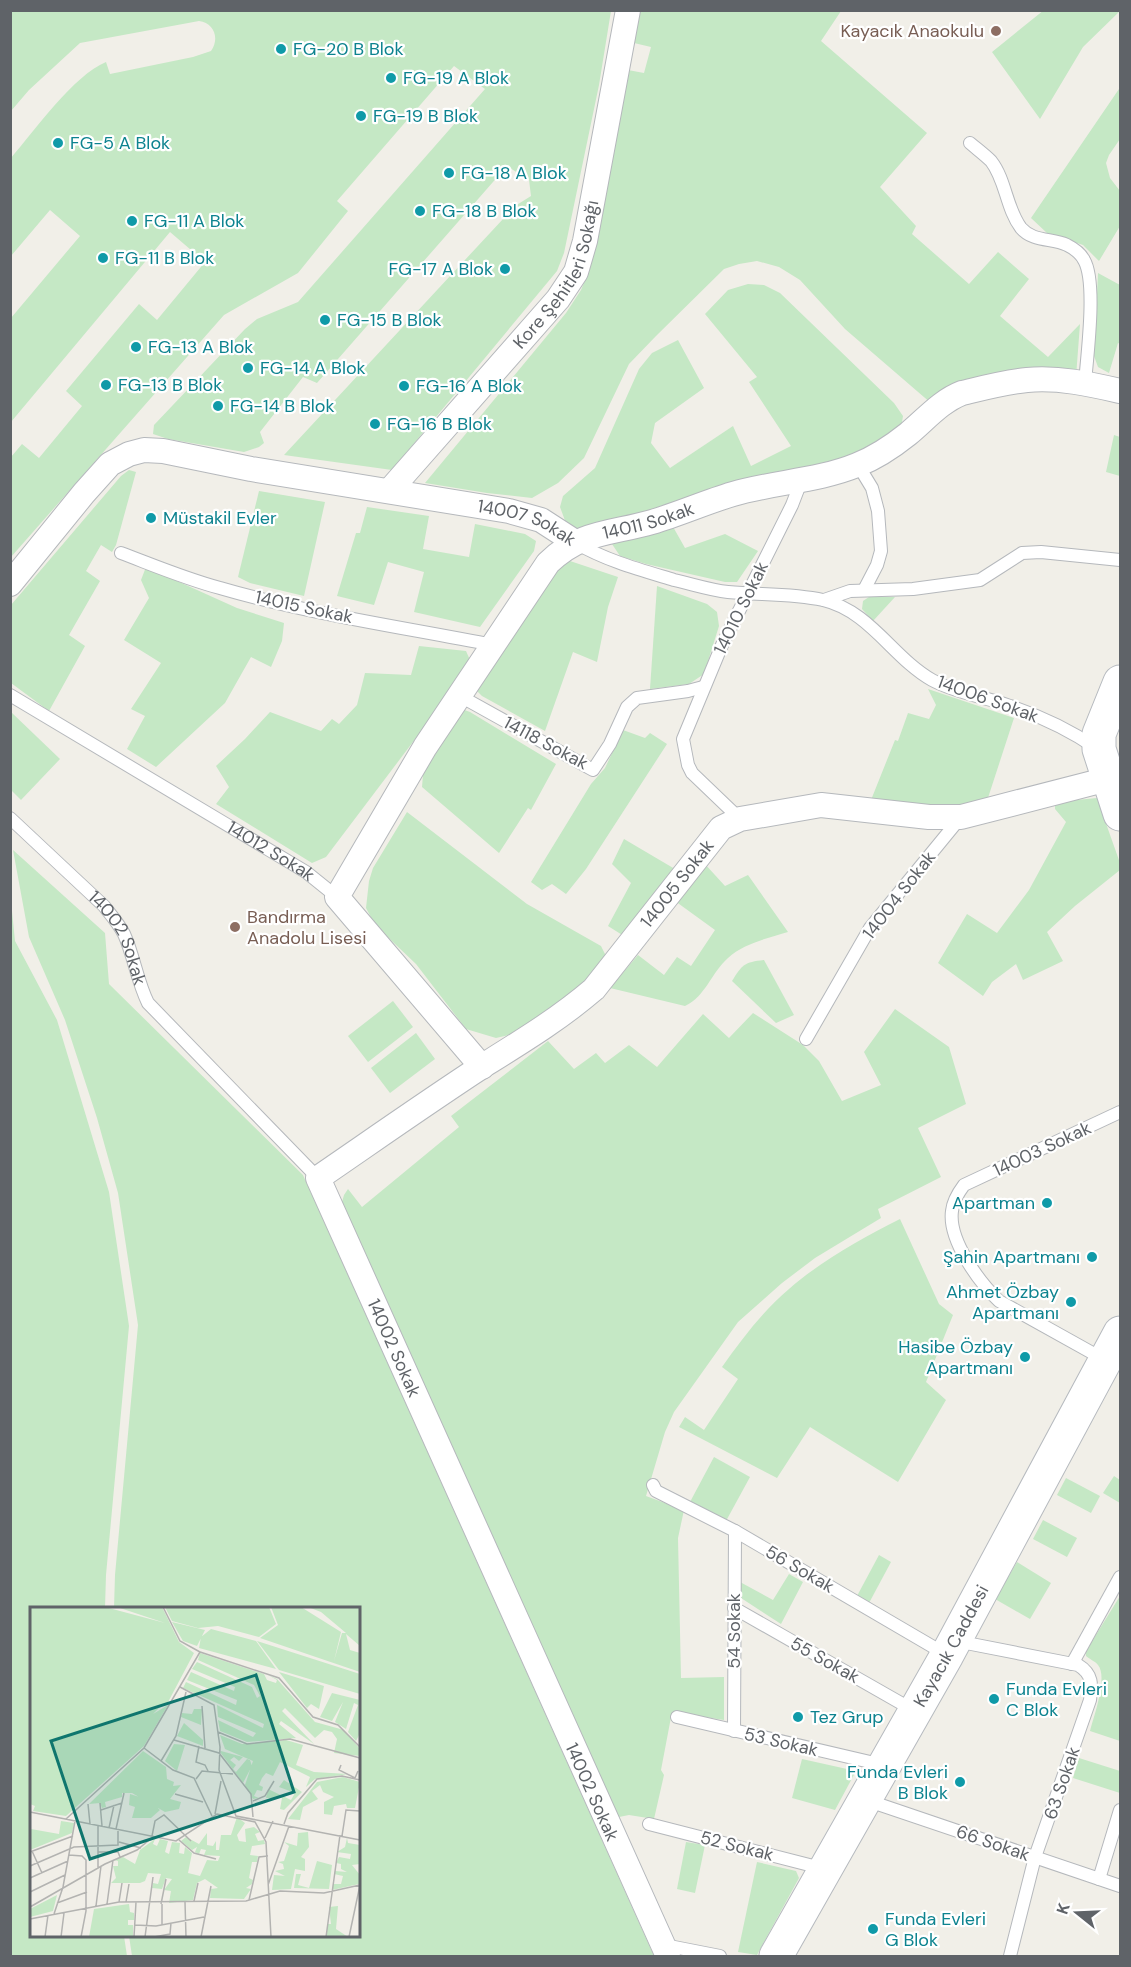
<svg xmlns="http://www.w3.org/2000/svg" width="1131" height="1967" font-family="'DM Sans',sans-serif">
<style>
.green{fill:#c5e8c5}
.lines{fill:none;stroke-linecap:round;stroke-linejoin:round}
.lane-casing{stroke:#b5b8bc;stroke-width:14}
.street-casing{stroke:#b5b8bc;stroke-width:26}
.secondary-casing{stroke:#b6babf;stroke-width:35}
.lane{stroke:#fff;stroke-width:12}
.street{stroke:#fff;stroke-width:24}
.secondary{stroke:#fff;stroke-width:33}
.education-dot{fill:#8d6e63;stroke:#fff;stroke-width:2}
.culture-dot{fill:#0f9aa8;stroke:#fff;stroke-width:2}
.labels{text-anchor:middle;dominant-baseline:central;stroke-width:4.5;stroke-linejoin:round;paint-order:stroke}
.education-label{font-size:18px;fill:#785e54;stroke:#fff;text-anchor:end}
.culture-label{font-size:18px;fill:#0d838f;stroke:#fff;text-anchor:start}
.street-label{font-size:18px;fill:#5f6368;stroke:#fff}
.inset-road{fill:none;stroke:#b3b3b1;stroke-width:1.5}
.view{fill:#0f766e;fill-opacity:0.15;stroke:#0f766e;stroke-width:3}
.inset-edge{fill:none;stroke:#5f6368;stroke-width:3}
</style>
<rect width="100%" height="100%" fill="#f1efe8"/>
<!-- green -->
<g class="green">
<path d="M1044 10 1120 11 1083 47 1040 119 992 52Z"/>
<path d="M10 11H611L599 85 564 253 557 271 392 470 284 455 515 206 531 196 529 180 507 166 317 383 303 377 260 432 264 443 259 447 244 452 168 439 153 434 154 425 245 329 257 319 298 302 485 89 454 66 337 201 348 211 298 273 224 315 11 557V457L22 444 39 458 82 406 66 391 139 304 157 320 205 262 170 232 11 422V318L80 236 50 210 11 256V158C34 131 74 75 106 62L110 74 193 57 211 51C220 38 214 23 199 21L80 43 29 90 11 111Z"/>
<path d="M639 11H841L821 41 927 133 880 187 916 226 912 234 969 284 998 252 1029 279 1000 316 1048 357 1080 324 1076 377 932 404 845 329 800 280 779 267 757 261 739 264 724 269 656 336 629 364 584 458 558 483 532 498 487 493 425 483 566 313 581 290 589 271 606 195 628 70 644 73 651 47 634 43Z"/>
<path d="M1119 89 1120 90V139L1109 155 1106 163 1110 178 1120 191V226L1099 261 1083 245 1047 233 1031 218Z"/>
<path d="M1098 273 1120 285V344L1118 343 1109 373 1098 367 1094 356Z"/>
<path d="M748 284 764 285 780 293 894 403 903 416 901 428 862 452 826 464 578 531 567 526 560 507 563 496 595 468 639 369 652 353 678 340 704 388 655 423 651 443 670 468 733 426 751 466 791 446 749 382 757 377 705 314 728 290Z"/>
<path d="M1114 435 1120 437V476L1106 472Z"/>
<path d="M129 470 136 472 116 545 112 552 101 545 86 571 100 581 69 635 85 646 49 711 11 683V605L121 476Z"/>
<path d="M259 491 325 502 304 596 250 583 238 577Z"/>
<path d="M367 507 429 516 423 549 469 557 475 524 525 534 536 541 534 551 480 627 414 612 424 572 388 562 374 605 337 596 356 533H360Z"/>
<path d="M672 525 685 548 725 534 758 551 737 582H725L646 564 620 556 612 544 623 536Z"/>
<path d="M570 561 618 577 608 607 597 662 573 652 545 731 482 696 476 690 558 569Z"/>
<path d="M146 567 237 608 284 623 282 641 271 667 251 657 225 703 156 767 127 749 145 716 131 709 161 663 124 640 149 598 141 580Z"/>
<path d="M657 586 707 604 717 612 719 626 704 674 689 684 650 689Z"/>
<path d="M869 597H895L873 621 862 609 863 601Z"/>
<path d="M419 646 466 651 470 660 462 677 326 857 312 863 216 804 229 787 216 766 245 739 270 712 321 731 332 719 339 724 357 705 365 673 411 675Z"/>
<path d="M928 689 1014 718 986 804 954 812 869 805 895 740 898 741 908 713 929 719 936 705Z"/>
<path d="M459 708 470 712 556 764 531 810 528 808 499 853 422 787 423 775Z"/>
<path d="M11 712 60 759 21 800 11 790Z"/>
<path d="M623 730 645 738 650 733 667 744 586 869 566 894 552 884 542 890 531 882 591 784 605 768Z"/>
<path d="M1097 798 1120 863V870L1075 906 1047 932 1063 961 1023 980 1016 964 992 982 983 996 938 963 967 914 997 933 1029 890 1066 822 1055 809V802Z"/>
<path d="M407 812 527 904 601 946 608 960 566 1003 522 1032 496 1038 466 1029 416 964 375 925 366 908 369 881 373 868Z"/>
<path d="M624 839 680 872 627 938 608 926 631 883 612 864Z"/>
<path d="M13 850 105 933 109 984 303 1175 654 1956H132L129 1936H358V1608H114L115 1575 138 1325 118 1193 97 1118 65 1020 29 937Z"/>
<path d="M704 863 725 886 748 875 788 932C769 938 744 943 728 958 711 973 706 996 685 1006L610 988 638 955 664 975 677 957 691 966 715 930 675 901Z"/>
<path d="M11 901 15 941 57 1020 109 1192 129 1326 106 1575 105 1608H32V1936H124L127 1956H11Z"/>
<path d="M764 960 794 1015 776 1023 732 981C742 965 744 962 764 960Z"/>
<path d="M393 1001 413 1027 368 1062 348 1036Z"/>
<path d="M895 1009 949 1047 966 1104 918 1128 941 1177 878 1209 881 1218 815 1258 782 1283 738 1322 674 1412 665 1432 646 1496 684 1510 678 1538 681 1678 724 1677V1720L672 1712 661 1770 664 1775 654 1819 629 1815 614 1818 594 1780 342 1202 344 1195 348 1189 362 1207 459 1127 451 1116 548 1041 574 1069 596 1053 605 1063 629 1045 657 1067 703 1014 729 1038 753 1013 803 1045 819 1061 842 1101 881 1085 864 1052Z"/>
<path d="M416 1033 435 1059 390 1093 371 1068Z"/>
<path d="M900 1219 939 1304 953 1315 926 1382 946 1400 898 1482 810 1427 777 1478 679 1427 685 1417 704 1430 738 1379 722 1367C742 1339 763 1311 789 1289 821 1261 862 1238 900 1219Z"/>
<path d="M714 1457 750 1477 726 1521 690 1502Z"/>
<path d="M1114 1476 1120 1480V1503L1103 1493Z"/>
<path d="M1066 1478 1100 1496 1091 1513 1057 1495Z"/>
<path d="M1043 1520 1077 1538 1067 1557 1033 1539Z"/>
<path d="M879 1555 891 1562 869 1603 857 1596Z"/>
<path d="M1017 1562 1051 1583 1030 1619 995 1599Z"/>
<path d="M789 1574 803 1582 781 1624 741 1598 740 1582 773 1600Z"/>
<path d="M1120 1596V1741L1090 1731C1094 1716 1108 1677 1098 1665 1095 1661 1089 1659 1086 1656V1651Z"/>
<path d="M1079 1758 1120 1771V1793L1073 1778Z"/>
<path d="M802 1759 856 1771 835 1810 792 1798Z"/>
<path d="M686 1842 705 1845 695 1893 677 1889Z"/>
<path d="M757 1862 796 1871 799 1878 757 1955 738 1952Z"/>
</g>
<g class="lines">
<defs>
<g id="lane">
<path d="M970 143C977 149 985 155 991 161 1006 180 1006 208 1021 228 1033 242 1052 238 1067 245 1073 248 1081 254 1084 260 1097 282 1087 356 1085 383"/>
<path d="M858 465 872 488 878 511 881 551 877 565 864 590"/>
<path d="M576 543C607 561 641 570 674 580 692 584 710 590 728 592 760 595 792 593 823 600 870 611 893 658 932 680 956 693 985 697 1010 706 1040 716 1070 730 1096 748"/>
<path d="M121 553C153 565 186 579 220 588 309 614 402 627 493 645"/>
<path d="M824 600 850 591 913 589 980 580 1022 553 1041 552 1120 560"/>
<path id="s1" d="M10 695 306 872 337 897"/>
<path d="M460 696 593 770 610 744 627 707 637 698 688 691 703 687"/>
<path id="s2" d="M10 818 104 906C111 915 119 924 124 934 134 956 137 981 148 1003L318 1178"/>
<path d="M740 819 692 773 688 765 683 739 722 645 792 505 802 479"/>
<path d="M806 1039 870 928 961 817"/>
<path d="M1105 1360 999 1301C979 1282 948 1240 952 1211 953 1201 958 1193 964 1185L1120 1112"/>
<path d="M653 1485 656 1491 735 1531 947 1655"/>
<path d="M734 1608 913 1710"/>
<path d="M956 1641 1078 1665C1093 1674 1092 1685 1090 1700L1035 1857 1010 1956"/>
<path d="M1072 1664 1120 1577"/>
<path d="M677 1717 883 1765"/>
<path d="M734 1731 735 1531"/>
<path d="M866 1800 1120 1886"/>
<path d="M649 1824 825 1869"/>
<path d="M1099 1879 1120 1810"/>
<path d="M664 1945 720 1956"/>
</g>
<g id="street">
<path id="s3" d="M390 490 558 299 576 272 585 241 628 10"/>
<path id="s4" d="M10 584 84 493 110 464 129 454 144 450 163 451 251 469 509 511 541 520 575 542"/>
<path id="s5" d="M482 1067 337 897 425 747 548 563C581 531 610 534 652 522 679 514 706 502 733 494 774 482 818 481 857 465 875 458 893 446 908 434 925 420 941 401 962 393 983 388 1005 382 1027 380 1058 377 1090 384 1120 391"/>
<path id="s6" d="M668 1956 318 1178C372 1141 426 1103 481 1067 521 1042 559 1019 594 989L721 828 740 819 821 805 929 817H961L1108 779"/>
</g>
<g id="secondary">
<path d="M1120 682 1099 734V749L1120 814"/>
<path id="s7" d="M776 1956 947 1655 1120 1333"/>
</g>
</defs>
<!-- lane casing -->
<use href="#lane" class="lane-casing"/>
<!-- street casing -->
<use href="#street" class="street-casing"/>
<!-- secondary casing -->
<use href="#secondary" class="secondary-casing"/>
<!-- lane -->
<use href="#lane" class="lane"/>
<!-- street -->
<use href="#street" class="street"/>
<!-- secondary -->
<use href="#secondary" class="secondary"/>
</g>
<!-- markers -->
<g class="education-dot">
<circle cx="996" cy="31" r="6"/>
<circle cx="235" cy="927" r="6"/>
</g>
<g class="culture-dot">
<circle cx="281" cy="49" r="6"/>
<circle cx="391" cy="78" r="6"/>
<circle cx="361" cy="116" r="6"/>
<circle cx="58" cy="143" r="6"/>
<circle cx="449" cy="173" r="6"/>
<circle cx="420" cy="211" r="6"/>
<circle cx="132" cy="221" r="6"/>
<circle cx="103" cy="258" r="6"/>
<circle cx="505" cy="269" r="6"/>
<circle cx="325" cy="320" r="6"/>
<circle cx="136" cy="347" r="6"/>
<circle cx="248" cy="368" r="6"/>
<circle cx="106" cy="385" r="6"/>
<circle cx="404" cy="386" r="6"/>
<circle cx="218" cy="406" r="6"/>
<circle cx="375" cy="424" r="6"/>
<circle cx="151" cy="518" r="6"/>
<circle cx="1047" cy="1203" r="6"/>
<circle cx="1092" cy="1257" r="6"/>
<circle cx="1071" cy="1302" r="6"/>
<circle cx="1025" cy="1357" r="6"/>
<circle cx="994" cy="1699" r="6"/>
<circle cx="798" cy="1717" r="6"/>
<circle cx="960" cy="1782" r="6"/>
<circle cx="873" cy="1929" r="6"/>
</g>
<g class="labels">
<!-- education labels -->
<g class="education-label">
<text x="984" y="31">Kayacık Anaokulu</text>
<text x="247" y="917" text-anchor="start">Bandırma<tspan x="247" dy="21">Anadolu Lisesi</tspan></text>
</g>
<!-- culture labels -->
<g class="culture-label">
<text x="293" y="49">FG-20 B Blok</text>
<text x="403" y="78">FG-19 A Blok</text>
<text x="373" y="116">FG-19 B Blok</text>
<text x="70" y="143">FG-5 A Blok</text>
<text x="461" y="173">FG-18 A Blok</text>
<text x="432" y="211">FG-18 B Blok</text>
<text x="144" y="221">FG-11 A Blok</text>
<text x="115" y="258">FG-11 B Blok</text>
<text x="493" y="269" text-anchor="end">FG-17 A Blok</text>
<text x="337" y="320">FG-15 B Blok</text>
<text x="148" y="347">FG-13 A Blok</text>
<text x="260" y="368">FG-14 A Blok</text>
<text x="118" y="385">FG-13 B Blok</text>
<text x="416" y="386">FG-16 A Blok</text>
<text x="230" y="406">FG-14 B Blok</text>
<text x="387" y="424">FG-16 B Blok</text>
<text x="163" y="518">Müstakil Evler</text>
<text x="1035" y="1203" text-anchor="end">Apartman</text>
<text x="1080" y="1257" text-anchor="end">Şahin Apartmanı</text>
<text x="1059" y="1292" text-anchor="end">Ahmet Özbay<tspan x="1059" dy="21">Apartmanı</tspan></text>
<text x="1013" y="1347" text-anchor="end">Hasibe Özbay<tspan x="1013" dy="21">Apartmanı</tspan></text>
<text x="1006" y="1689">Funda Evleri<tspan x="1006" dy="21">C Blok</tspan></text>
<text x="810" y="1717">Tez Grup</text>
<text x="948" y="1772" text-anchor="end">Funda Evleri<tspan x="948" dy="21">B Blok</tspan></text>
<text x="885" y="1919">Funda Evleri<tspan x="885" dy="21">G Blok</tspan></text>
</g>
<!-- street labels -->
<g class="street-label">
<text stroke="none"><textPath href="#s3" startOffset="276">Kore Şehitleri Sokağı</textPath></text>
<text stroke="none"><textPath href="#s5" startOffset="729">14011 Sokak</textPath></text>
<text stroke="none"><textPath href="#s4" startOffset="584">14007 Sokak</textPath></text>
<text transform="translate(304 607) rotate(12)">14015 Sokak</text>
<text transform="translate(741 608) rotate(-64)">14010 Sokak</text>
<text transform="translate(988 699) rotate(20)">14006 Sokak</text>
<text transform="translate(546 743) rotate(28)">14118 Sokak</text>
<text stroke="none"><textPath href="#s1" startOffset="304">14012 Sokak</textPath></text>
<text stroke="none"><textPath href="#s6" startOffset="1322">14005 Sokak</textPath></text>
<text transform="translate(899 895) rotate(-52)">14004 Sokak</text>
<text stroke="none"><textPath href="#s2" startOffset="164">14002 Sokak</textPath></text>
<text transform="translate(1042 1149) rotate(-25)">14003 Sokak</text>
<text transform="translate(394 1348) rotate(66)">14002 Sokak</text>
<text transform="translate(800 1569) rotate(30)">56 Sokak</text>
<text transform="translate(734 1631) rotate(-90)">54 Sokak</text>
<text stroke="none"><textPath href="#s7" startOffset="356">Kayacık Caddesi</textPath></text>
<text transform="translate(825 1660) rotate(29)">55 Sokak</text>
<text transform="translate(781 1742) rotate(13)">53 Sokak</text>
<text transform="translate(1062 1783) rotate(-71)">63 Sokak</text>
<text transform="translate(592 1792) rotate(66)">14002 Sokak</text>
<text transform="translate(993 1843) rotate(19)">66 Sokak</text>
<text transform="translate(737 1846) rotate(14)">52 Sokak</text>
</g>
</g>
<!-- overview -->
<g transform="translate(30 1607)">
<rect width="330" height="330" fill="#f1efe8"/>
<path d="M0 0H75L135 16 87 0H132L149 35 164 46 137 97 129 101 123 107 138 98 114 139 36 209 3 204 5 199 0 197ZM135 0H239L246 17 229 30 188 19 168 21 142 14ZM241 0H271L311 25 304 54 312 26H316L291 5 278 0H330V39L316 27 320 43 330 46V65L230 31 248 18ZM142 15 175 23 167 39 153 34ZM181 22 226 34 246 62 169 41 171 30ZM227 34 330 67V87L249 63ZM170 46 234 67 237 73 246 76 247 73 238 68 247 72 285 115 314 123 330 142V149L304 146 307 132 302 125 294 123 285 131 255 101 252 104 284 137 251 114 249 117 266 131 217 135 190 124 188 113 223 130 226 126 188 110 187 98 233 121 234 117 153 81 156 75 206 98 207 93 157 73 161 65 204 84 205 80 162 62 167 55 222 80 227 91 230 89 224 78 168 53ZM249 65 294 79 289 102 281 97 277 101ZM302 86 330 93V126L326 134 318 125 328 98 324 96 316 122 305 115 313 95 302 114 290 110ZM164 102H172L171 118 151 110 152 106 162 107ZM154 116 173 133V139L147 129ZM190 128 212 137 256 133 273 138 266 158 284 165 318 167 285 172 276 180 280 170 250 155 243 169 236 166 232 171 229 178 233 180 232 184 227 183 224 189 229 191 223 192 215 178 223 154 195 142ZM144 137 155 138 147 164 135 154ZM113 144 136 160 137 172 144 175 143 179 151 178 140 192 151 195 149 202 135 205 102 186H92V190L75 195 76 200 72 201 70 196 59 197ZM191 144 213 150 209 154 204 150 200 153 206 158 203 162 206 165 217 152 220 153 222 159 213 176 190 145ZM313 170 330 175 325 201H317L316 197 304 199 302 208 294 207V195L304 190 293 185 290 178 282 184 288 192 273 200 270 213 258 212 287 175ZM254 173 272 185 254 203 250 202 252 191H236L238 182 261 193 265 186 249 180ZM100 187 119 193 130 203 121 211H102L105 200 99 198ZM207 210 215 216 207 228 209 234 216 235 215 222 224 220 230 225 225 227 228 234 234 233 235 237 222 239 220 248 228 249 227 255H222L219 271 223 273 222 277 216 281 221 282 214 292 180 291 181 282 188 281 175 272 167 276 163 293 139 296 141 284 134 283 142 272 136 271 132 282 122 281 123 276 128 277 131 267 118 266 115 274 110 276H81L86 271 83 259H88V254L84 253 93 250 105 257 110 243 125 232 123 237 127 239 130 232 138 234 135 245 139 247 142 235 150 236 149 246 154 247 155 240 162 246 158 266 170 269 177 253 188 254 190 249 174 248 176 243 171 242 169 247 165 245 167 240 162 243 151 234 156 230 169 237 177 226V238L183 239 186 234V243H189L191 228H201ZM31 214 44 216 42 226 0 243 1 222 29 227ZM278 225 279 240 271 250 275 252V264L265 262 261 282 242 283 244 268 255 269 245 264 254 262 253 257 248 255 254 254 259 239 254 235 267 239 268 226ZM317 231 318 236 330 238V257L322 258 330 268 329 277 302 283 303 277H311L313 269 304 267 305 264 317 265 311 262V257L306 256 309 250 320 252 321 247 307 245 315 240ZM287 254 302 258 299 282 264 281 266 267H271L268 278 279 281ZM27 288 23 304 0 310V302ZM99 297 100 305 104 306V313H98V318H103V330H59L64 302ZM308 299 306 322 318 330H297V317H301L299 300Z" fill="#c5e8c5"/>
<path class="inset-road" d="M133 0 150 34 170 45M150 80 184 98 190 140 189 163 206 209 330 233M172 99 175 141M188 125 217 137 260 132 330 151M144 133 189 146 221 187 223 210M169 139 166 155 175 158 178 164M114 141 143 163 164 171 182 209M131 154 146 129 156 85M311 158 309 163 325 171 328 164M166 172 172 164 203 167M145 187 173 195M223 194 235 189 244 174M70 196 72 219M58 197 60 217M71 203 92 196M0 205 146 234 187 207 225 215 236 235 241 330M185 207 191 174M36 212 114 141 170 45 249 71 283 110 308 118 330 140M254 217 258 206 287 172 312 169 330 173M79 221 84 198M86 222 94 186M122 229 125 214 134 208 161 234M312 229 316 203 330 204M235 231 243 214M149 233 164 246 186 252M89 235 111 241M2 244 12 266M0 245 43 229M68 245H88L90 250M39 248 52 249 56 253V304L51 330M0 259 44 240 88 238V222M68 261V219M0 271 38 254M238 278 259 219M0 285 35 268M219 293 229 250 238 249M164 294 168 276M89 295 92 276M96 295 99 277M155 295 156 330M27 296 57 285M77 297 83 253M131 297 136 272M66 299 71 259M0 300 75 257 107 243 124 229M24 307 33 280 45 214M0 312 89 295 216 294 250 284 294 286 330 278M105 318 126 319 174 310M132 318V297M15 330 18 308M31 330 34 306M104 330 106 295M115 330 123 270M124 330 140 327 141 316M171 330 181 279M296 330 310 228M319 330 330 278"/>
<path class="view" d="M226 68 264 185 60 252 21 134Z"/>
<rect width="330" height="330" class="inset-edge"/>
</g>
<!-- border -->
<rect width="1131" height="1967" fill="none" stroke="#5f6368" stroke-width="24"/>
<!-- north arrow -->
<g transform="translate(1077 1913) rotate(288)" stroke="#ffffff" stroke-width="4.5" paint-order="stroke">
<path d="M0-4.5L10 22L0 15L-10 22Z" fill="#5f6368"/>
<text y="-9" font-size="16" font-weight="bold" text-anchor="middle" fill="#5f6368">K</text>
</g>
</svg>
